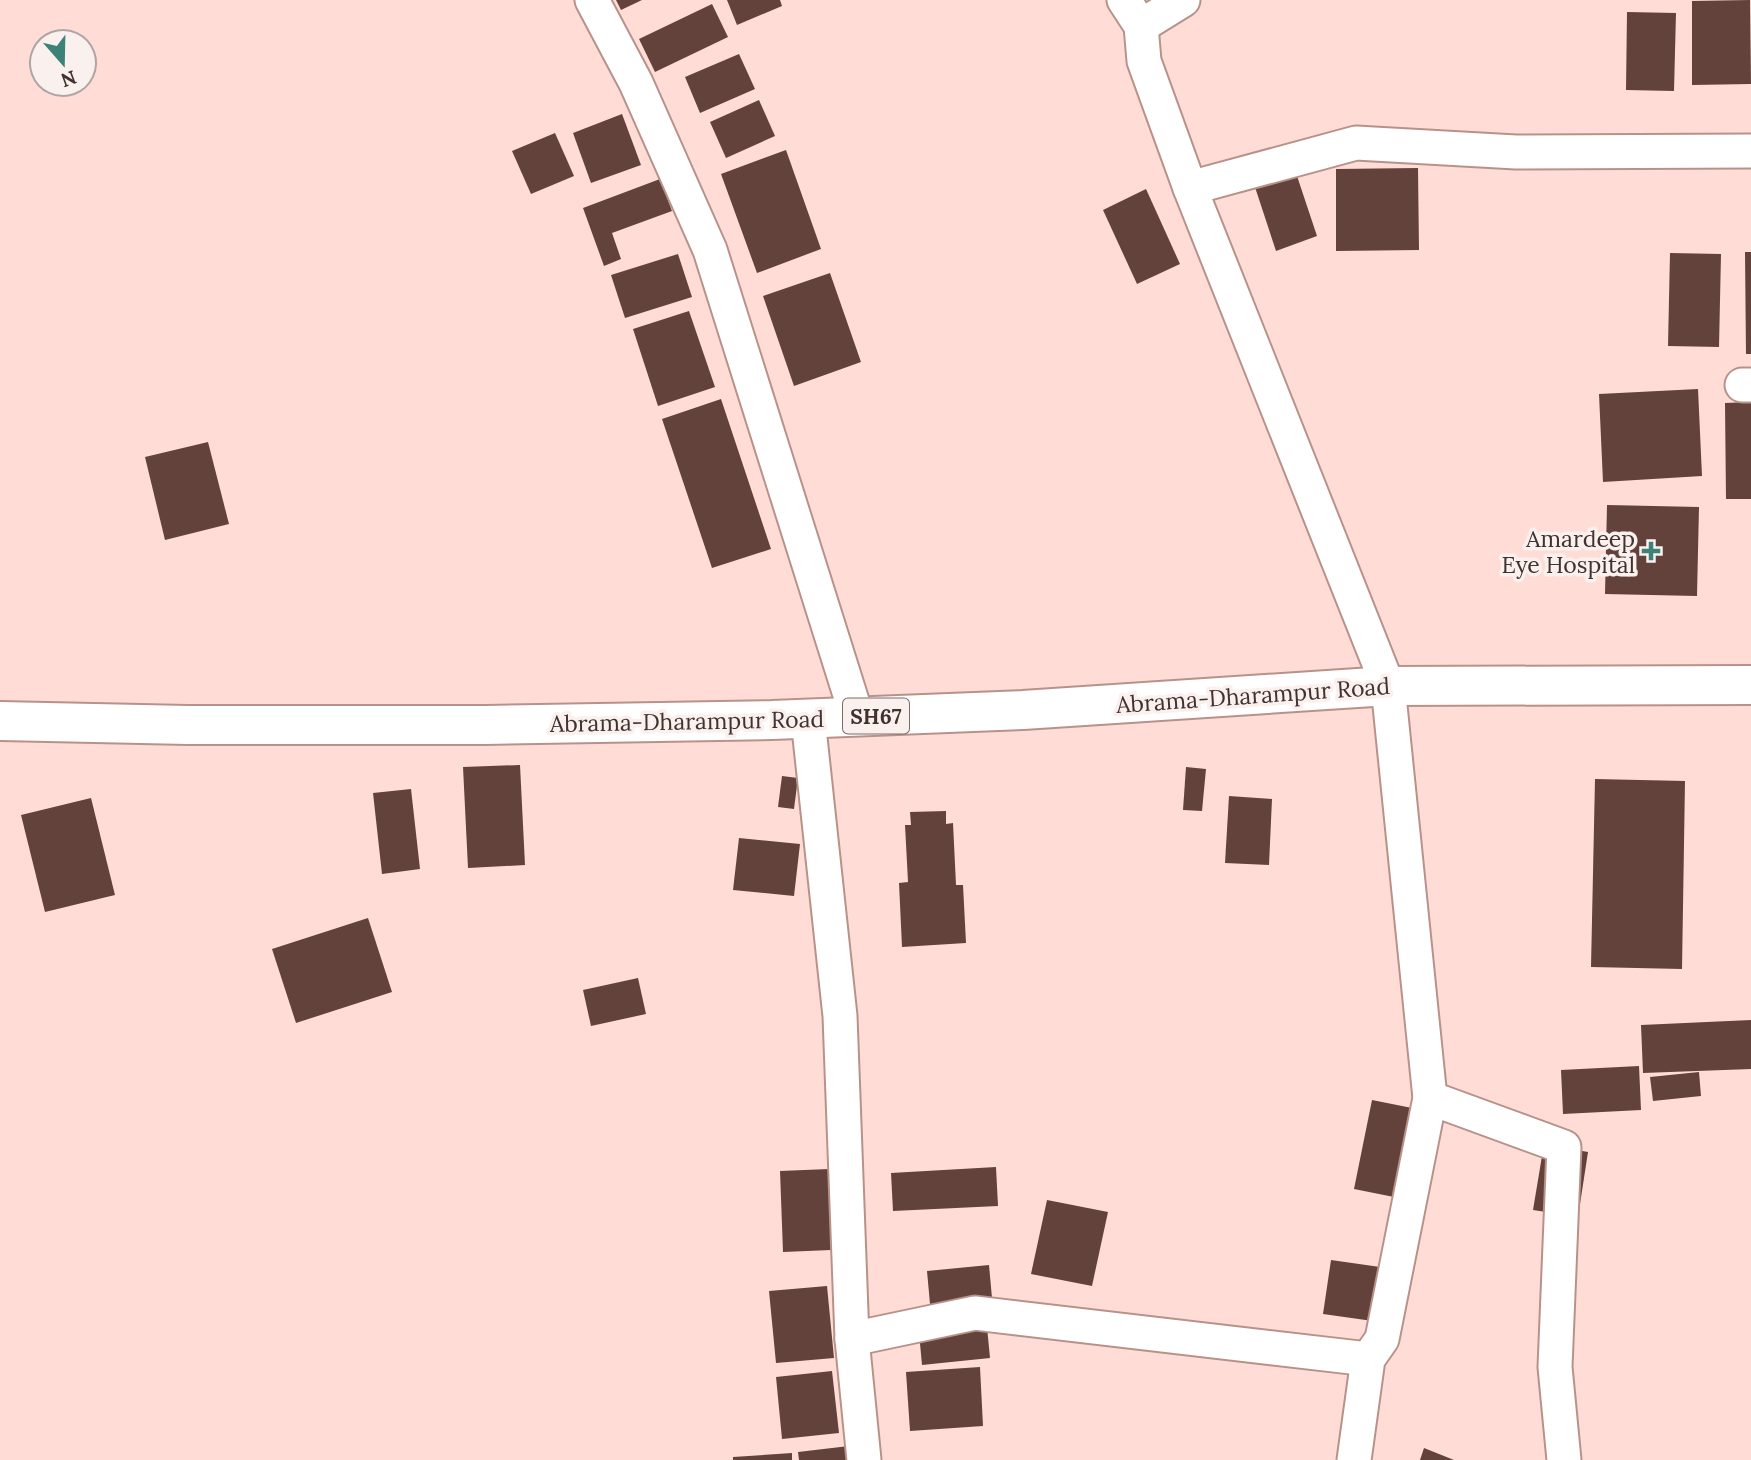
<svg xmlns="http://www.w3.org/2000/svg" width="1751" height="1460" font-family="Lora,serif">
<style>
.building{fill:#63423b}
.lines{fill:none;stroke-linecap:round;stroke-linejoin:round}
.minor-casing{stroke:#b8928a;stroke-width:37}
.primary-casing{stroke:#b8928a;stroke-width:42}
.minor{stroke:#fff;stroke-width:33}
.primary{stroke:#fff;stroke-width:38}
.poi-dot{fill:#3d8277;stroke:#faf1ef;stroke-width:2.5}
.labels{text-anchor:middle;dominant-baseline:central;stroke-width:7;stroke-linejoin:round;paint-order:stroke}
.shield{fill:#faf1ef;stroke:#796b69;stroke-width:2}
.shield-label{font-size:21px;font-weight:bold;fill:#42322f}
.poi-label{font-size:23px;fill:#42322f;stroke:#faf1ef;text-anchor:end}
.street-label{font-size:23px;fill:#42322f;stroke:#faf1ef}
</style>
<rect width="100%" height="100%" fill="#ffddd6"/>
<!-- building -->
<g class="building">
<path d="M616 0H642L621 10Z"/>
<path d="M727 0H780L782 6 737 25Z"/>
<path d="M1750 0 1751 84 1692 85V1Z"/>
<path d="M712 4 728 37 655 72 639 39Z"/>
<path d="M1627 12 1676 13 1674 91 1626 90Z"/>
<path d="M739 54 755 89 700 113 685 77Z"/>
<path d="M759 100 775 136 726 158 710 122Z"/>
<path d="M622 114 641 165 591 183 573 133Z"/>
<path d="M555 133 574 176 531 194 512 151Z"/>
<path d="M786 150 821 249 757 273 721 174Z"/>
<path d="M1292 161 1317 236 1276 251 1251 175Z"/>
<path d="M1418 168 1419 250 1336 251V169Z"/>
<path d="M660 179 672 211 612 233 621 259 604 266 583 208Z"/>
<path d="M1146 189 1180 264 1137 284 1103 210Z"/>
<path d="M1745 252H1751V354H1746Z"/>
<path d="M1670 253 1721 254 1719 347 1668 346Z"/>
<path d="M678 254 692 297 625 318 611 275Z"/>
<path d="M830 273 861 362 794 386 763 296Z"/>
<path d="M689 311 715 387 658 406 633 329Z"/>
<path d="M1698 389 1702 476 1603 482 1599 394Z"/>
<path d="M721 399 771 549 712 568 662 419Z"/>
<path d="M1751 402V499H1726L1725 403Z"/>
<path d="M208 442 229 524 165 540 145 457Z"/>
<path d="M1607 505 1699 507 1697 596 1605 594Z"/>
<path d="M520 765 525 865 468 868 463 767Z"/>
<path d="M1186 767 1206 769 1202 811 1183 810Z"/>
<path d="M782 776 798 778 794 809 778 807Z"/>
<path d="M1595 779 1685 781 1682 969 1591 967Z"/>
<path d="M411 789 420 869 382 874 373 793Z"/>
<path d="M1229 796 1272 799 1269 865 1225 863Z"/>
<path d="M91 798 115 895 45 912 21 815Z"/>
<path d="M946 811V824L953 823 956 885H963L966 943 902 947 899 883 908 882 905 825H911L910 812Z"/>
<path d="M739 838 800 844 794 896 733 890Z"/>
<path d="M368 918 392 992 296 1023 272 949Z"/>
<path d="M638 978 646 1014 591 1026 583 990Z"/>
<path d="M1751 1020V1069L1643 1073 1641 1025Z"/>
<path d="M1639 1066 1641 1110 1563 1114 1561 1070Z"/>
<path d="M1699 1072 1701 1096 1653 1101 1650 1077Z"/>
<path d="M1372 1100 1432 1112 1414 1201 1354 1189Z"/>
<path d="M1544 1144 1588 1152 1578 1217 1533 1210Z"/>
<path d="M996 1167 998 1206 893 1211 891 1173Z"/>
<path d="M829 1169 831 1250 783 1252 780 1171Z"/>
<path d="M1047 1200 1108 1212 1092 1286 1031 1274Z"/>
<path d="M1331 1260 1401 1270 1394 1324 1323 1314Z"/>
<path d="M989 1265 992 1298 930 1304 927 1271Z"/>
<path d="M827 1286 834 1358 776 1363 769 1291Z"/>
<path d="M987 1327 990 1358 922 1365 919 1333Z"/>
<path d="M980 1367 983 1426 910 1431 906 1372Z"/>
<path d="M832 1371 839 1433 782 1439 776 1377Z"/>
<path d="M849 1446 850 1460H799L798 1452Z"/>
<path d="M1424 1448 1454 1460H1420Z"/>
<path d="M792 1453V1460H733V1457Z"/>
</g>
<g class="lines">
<defs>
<g id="minor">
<path d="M592 0 636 83 710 250 857 717"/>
<path d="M1124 0 1141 26 1144 61 1190 188 1388 686 1430 1098 1382 1339 1368 1359 1354 1460"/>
<path d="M1141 26 1183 0"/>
<path d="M1190 188 1356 143 1516 152 1751 151"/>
<path d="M1742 385H1751"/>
<path d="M808 719 840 1016 852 1339 864 1460"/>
<path d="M1430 1098 1564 1147 1555 1367 1564 1460"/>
<path d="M852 1339 975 1313 1368 1359"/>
</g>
<path id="primary" d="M0 721 188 725H486L772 720 1023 710 1388 686 1751 685"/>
</defs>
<!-- minor casing -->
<use href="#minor" class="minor-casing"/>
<!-- primary casing -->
<use href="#primary" class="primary-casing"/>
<!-- minor -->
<use href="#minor" class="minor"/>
<!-- primary -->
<use href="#primary" class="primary"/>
</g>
<!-- markers -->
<path class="poi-dot" d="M1647.5 540.5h7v7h7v7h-7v7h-7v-7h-7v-7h7z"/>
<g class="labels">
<!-- shield labels -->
<rect class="shield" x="843" y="698.5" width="66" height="35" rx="5"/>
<g class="shield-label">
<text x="876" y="716">SH67</text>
</g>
<!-- poi labels -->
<g class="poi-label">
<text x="1635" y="538">Amardeep<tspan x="1635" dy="26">Eye Hospital</tspan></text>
</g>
<!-- street labels -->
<g class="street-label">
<text transform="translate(1253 695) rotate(-4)">Abrama-Dharampur Road</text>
<text transform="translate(687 721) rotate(-1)">Abrama-Dharampur Road</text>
</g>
</g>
<!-- north arrow -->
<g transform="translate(63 63) rotate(160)"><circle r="33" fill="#faf1ef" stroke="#b0a5a2" stroke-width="2"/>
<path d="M0-5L12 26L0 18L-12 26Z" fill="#3d8277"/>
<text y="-10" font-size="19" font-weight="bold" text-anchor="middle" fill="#42322f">N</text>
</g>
</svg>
